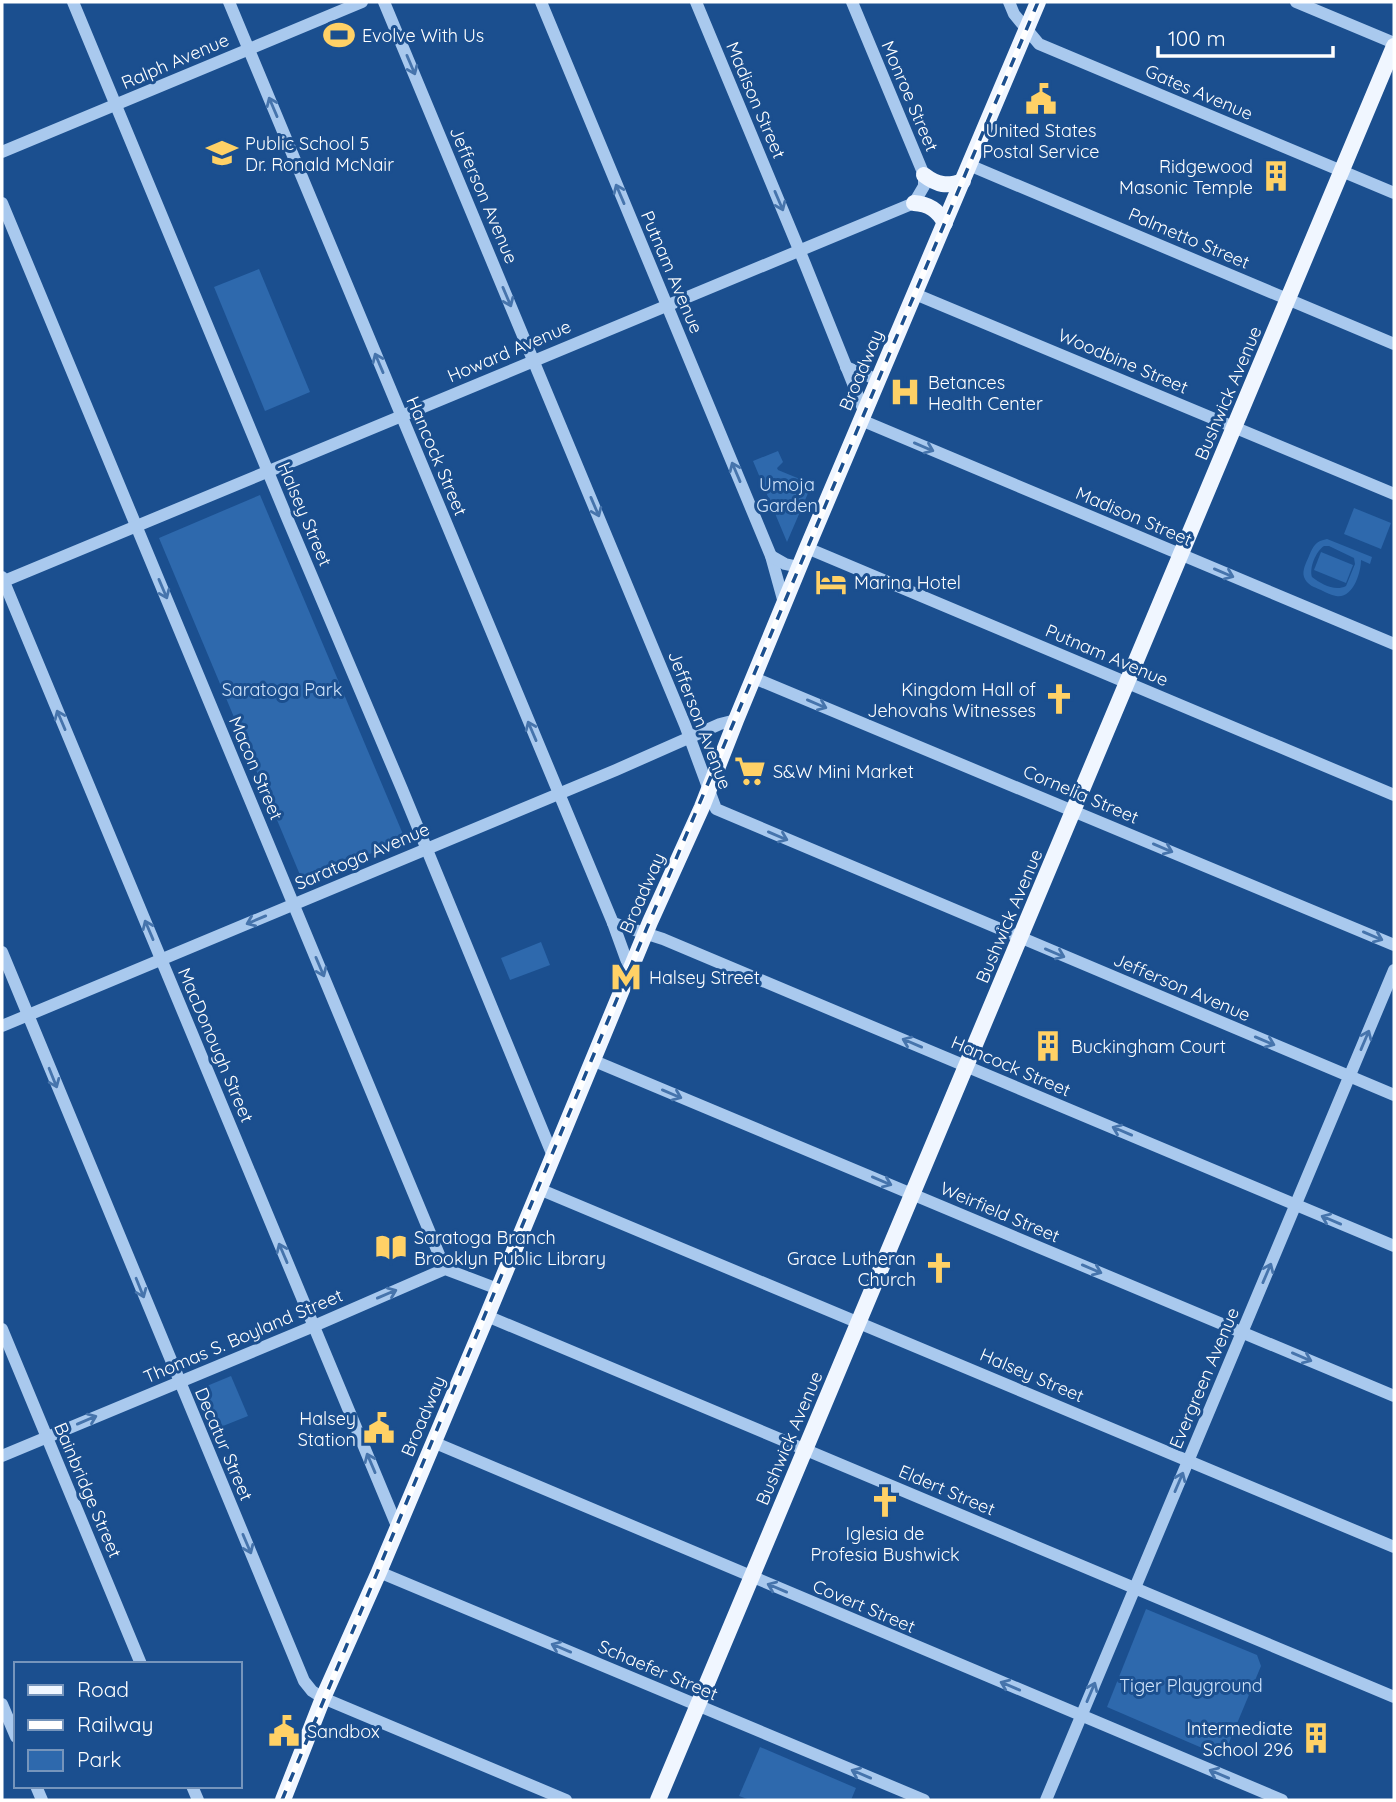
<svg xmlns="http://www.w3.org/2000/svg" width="1396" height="1802" font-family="Quicksand,sans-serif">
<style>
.green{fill:#2e69ad;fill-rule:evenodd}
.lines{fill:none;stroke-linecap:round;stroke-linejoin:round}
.minor{stroke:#a9c9ee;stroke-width:12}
.major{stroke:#f0f6ff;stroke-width:16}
.rail-casing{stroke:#fff;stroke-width:6}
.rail{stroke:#1b4f8f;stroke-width:3.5;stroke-dasharray:10;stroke-linecap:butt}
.oneway{stroke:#4674ac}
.labels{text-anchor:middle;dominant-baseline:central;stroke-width:6;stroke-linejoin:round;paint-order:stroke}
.poi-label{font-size:18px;fill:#fff;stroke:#1b4f8f;text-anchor:start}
.street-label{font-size:18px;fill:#fff;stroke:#1b4f8f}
.park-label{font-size:18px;fill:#cfe3fa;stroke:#1b4f8f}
</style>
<rect width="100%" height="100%" fill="#1b4f8f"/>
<!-- green -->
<g class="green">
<path d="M259 269 310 392 265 411 214 287Z"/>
<path d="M778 451 783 462 777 468 778 470 812 484 787 542 753 461Z"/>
<path d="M260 495 405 839 303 882 159 538Z"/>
<path d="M1354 508 1391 523 1381 549 1344 534Z"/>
<path d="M1327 539 1372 557 1370 564 1361 560C1361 573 1353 599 1336 596 1331 595 1325 592 1321 590 1314 587 1307 585 1304 577 1302 570 1306 563 1309 556 1313 546 1316 541 1327 539ZM1324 546H1329L1354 558 1355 564 1346 586C1335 592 1321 584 1312 577 1309 568 1316 551 1324 546Z"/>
<path d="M1321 552 1353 565 1346 583 1314 570Z"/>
<path d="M541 942 550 965 510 980 501 958Z"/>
<path d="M231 1376 248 1416 218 1428 202 1388Z"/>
<path d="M1146 1609 1257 1655 1261 1666 1223 1757 1107 1707Z"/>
<path d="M760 1747 856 1788 851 1800H750L739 1796Z"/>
</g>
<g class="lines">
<!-- minor -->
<g class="minor">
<path d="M73 2 288 520 402 789 553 1156"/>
<path d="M229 2 613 923 630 970"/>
<path d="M384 2 685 725 716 809 1394 1095"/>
<path d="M541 2 771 556 784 603"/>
<path d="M696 2 805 264 864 411"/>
<path d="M1009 2 1014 14 1039 44 1394 193"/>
<path d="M1296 2 1394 43"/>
<path d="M2 152 362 2"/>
<path d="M969 165 1394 344"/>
<path d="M2 203 445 1269"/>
<path d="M915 294 1394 494"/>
<path d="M846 367 878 380"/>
<path d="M861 420 1394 644"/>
<path d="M807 548 1394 795"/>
<path d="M771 556 785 564 799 567"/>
<path d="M2 577 397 1526"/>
<path d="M2 582 914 203 924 186V175L852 2"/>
<path d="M754 678 1394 945"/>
<path d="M613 923 663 939 1394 1246"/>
<path d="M2 952 304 1681 312 1691 323 1698 566 1800"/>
<path d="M2 1026 616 770 720 724 736 720"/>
<path d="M592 1060 1394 1396"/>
<path d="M539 1189 1394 1547"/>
<path d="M487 1316 1394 1697"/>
<path d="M2 1329 141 1664"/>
<path d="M433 1442 1282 1800"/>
<path d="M2 1456 314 1326 445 1269 498 1289"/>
<path d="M379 1572 924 1800"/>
<path d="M2 1704 16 1737"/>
<path d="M36 1786 42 1800"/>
<path d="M192 1786 198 1800"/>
<path d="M1046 1800 1394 970"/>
</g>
<!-- major -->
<g class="major">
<path d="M924 175C937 185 947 187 963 181"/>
<path d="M914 203C929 204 938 210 945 223"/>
<path d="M283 1800 323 1698 379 1572 487 1316 650 922 702 807 736 720 807 548 1038 2"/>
<path d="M658 1800 1394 46"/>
</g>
<defs>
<path id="rail" d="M282 1800 627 975 1038 2"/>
</defs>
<!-- rail casing -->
<use href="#rail" class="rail-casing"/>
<!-- rail -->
<use href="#rail" class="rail"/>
</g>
<!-- one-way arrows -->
<defs><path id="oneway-shaft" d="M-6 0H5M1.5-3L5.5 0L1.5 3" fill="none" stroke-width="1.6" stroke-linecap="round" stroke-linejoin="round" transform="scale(1.75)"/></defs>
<g class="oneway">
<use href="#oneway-shaft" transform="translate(411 65) rotate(67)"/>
<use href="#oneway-shaft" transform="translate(273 107) rotate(-113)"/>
<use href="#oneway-shaft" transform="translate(620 194) rotate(-113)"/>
<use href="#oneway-shaft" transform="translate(779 201) rotate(67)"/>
<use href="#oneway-shaft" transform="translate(507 297) rotate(67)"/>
<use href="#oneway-shaft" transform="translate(379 363) rotate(-113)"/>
<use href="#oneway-shaft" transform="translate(924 447) rotate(23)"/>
<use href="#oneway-shaft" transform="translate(736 472) rotate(-113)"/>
<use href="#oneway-shaft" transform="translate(595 507) rotate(67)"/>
<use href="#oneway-shaft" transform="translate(1224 573) rotate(23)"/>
<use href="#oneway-shaft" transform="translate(163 589) rotate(67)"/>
<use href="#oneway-shaft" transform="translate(817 704) rotate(23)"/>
<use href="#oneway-shaft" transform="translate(61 720) rotate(-113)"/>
<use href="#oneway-shaft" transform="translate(532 731) rotate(-113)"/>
<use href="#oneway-shaft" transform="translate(778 836) rotate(23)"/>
<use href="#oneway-shaft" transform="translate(1163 848) rotate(23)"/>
<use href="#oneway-shaft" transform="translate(256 920) rotate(157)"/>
<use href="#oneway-shaft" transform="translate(149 930) rotate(-113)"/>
<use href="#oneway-shaft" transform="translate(1373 936) rotate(23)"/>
<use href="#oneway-shaft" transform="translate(1055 953) rotate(23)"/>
<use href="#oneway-shaft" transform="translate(320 967) rotate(67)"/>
<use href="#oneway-shaft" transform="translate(1365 1040) rotate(-67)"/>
<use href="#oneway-shaft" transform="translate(1265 1041) rotate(23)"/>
<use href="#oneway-shaft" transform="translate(912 1043) rotate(-157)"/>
<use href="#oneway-shaft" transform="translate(53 1078) rotate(68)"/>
<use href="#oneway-shaft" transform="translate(672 1094) rotate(23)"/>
<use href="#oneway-shaft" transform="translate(1122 1131) rotate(-157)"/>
<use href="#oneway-shaft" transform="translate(882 1181) rotate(23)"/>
<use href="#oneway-shaft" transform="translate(1331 1220) rotate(-157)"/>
<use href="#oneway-shaft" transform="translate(283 1253) rotate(-113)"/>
<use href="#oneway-shaft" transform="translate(1092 1269) rotate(23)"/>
<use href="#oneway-shaft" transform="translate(1267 1273) rotate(-67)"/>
<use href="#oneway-shaft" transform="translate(140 1288) rotate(68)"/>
<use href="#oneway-shaft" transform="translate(387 1294) rotate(-23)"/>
<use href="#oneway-shaft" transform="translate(1302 1357) rotate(23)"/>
<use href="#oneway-shaft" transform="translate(87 1420) rotate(-23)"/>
<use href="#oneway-shaft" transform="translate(371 1463) rotate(-113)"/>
<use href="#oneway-shaft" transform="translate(1179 1482) rotate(-67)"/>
<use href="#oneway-shaft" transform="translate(247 1544) rotate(67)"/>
<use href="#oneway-shaft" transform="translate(777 1588) rotate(-157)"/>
<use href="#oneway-shaft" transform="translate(561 1648) rotate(-157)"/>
<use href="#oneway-shaft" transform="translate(1010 1686) rotate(-157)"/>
<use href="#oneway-shaft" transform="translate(1091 1692) rotate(-67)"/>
<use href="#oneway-shaft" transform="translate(861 1774) rotate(-157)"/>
<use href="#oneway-shaft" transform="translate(1219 1774) rotate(-157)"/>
</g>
<!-- icons -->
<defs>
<symbol id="stadium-bare" viewBox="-9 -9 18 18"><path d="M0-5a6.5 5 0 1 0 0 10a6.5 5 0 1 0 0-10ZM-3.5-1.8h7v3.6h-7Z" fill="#ffd166" stroke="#1b4f8f" stroke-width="2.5" paint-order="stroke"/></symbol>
<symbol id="civic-bare" viewBox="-9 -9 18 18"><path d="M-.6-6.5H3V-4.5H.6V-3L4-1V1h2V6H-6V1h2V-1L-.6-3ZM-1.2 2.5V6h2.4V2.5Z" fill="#ffd166" stroke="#1b4f8f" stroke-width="2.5" paint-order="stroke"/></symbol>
<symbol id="school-bare" viewBox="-9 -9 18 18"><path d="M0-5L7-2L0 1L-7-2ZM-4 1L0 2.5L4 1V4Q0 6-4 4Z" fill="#ffd166" stroke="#1b4f8f" stroke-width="2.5" paint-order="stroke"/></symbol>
<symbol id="building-bare" viewBox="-9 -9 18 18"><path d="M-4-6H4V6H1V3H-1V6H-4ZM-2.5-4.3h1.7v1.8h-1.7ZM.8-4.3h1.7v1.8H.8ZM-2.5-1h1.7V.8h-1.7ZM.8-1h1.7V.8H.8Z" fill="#ffd166" stroke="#1b4f8f" stroke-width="2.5" paint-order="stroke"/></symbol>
<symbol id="hospital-bare" viewBox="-9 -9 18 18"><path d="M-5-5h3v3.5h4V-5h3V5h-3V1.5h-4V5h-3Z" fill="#ffd166" stroke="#1b4f8f" stroke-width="2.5" paint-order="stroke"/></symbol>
<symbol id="hotel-bare" viewBox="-9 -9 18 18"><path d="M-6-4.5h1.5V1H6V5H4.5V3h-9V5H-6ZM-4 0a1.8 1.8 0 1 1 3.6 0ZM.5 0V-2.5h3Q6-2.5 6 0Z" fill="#ffd166" stroke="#1b4f8f" stroke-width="2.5" paint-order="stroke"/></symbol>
<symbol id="church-bare" viewBox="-9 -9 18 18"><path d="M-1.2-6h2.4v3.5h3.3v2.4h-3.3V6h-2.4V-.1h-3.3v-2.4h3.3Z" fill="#ffd166" stroke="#1b4f8f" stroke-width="2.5" paint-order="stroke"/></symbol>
<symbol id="supermarket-bare" viewBox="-9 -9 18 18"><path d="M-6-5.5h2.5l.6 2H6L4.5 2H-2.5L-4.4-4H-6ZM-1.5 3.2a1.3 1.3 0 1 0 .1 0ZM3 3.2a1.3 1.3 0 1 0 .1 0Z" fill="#ffd166" stroke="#1b4f8f" stroke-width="2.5" paint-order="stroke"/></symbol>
<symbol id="metro-bare" viewBox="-9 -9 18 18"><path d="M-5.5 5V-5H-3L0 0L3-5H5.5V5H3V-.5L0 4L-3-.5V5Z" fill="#ffd166" stroke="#1b4f8f" stroke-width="2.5" paint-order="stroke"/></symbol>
<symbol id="library-bare" viewBox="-9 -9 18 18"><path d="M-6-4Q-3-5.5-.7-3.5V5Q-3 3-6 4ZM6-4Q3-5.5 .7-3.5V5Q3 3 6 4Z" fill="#ffd166" stroke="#1b4f8f" stroke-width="2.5" paint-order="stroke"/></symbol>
</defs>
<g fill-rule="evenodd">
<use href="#stadium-bare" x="317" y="13" width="44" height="44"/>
<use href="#civic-bare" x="1019" y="77" width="44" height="44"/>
<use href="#school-bare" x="200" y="131" width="44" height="44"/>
<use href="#building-bare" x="1254" y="154" width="44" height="44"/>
<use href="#hospital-bare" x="883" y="370" width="44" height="44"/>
<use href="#hotel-bare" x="809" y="560" width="44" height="44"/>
<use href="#church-bare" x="1037" y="677" width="44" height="44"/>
<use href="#supermarket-bare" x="728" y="749" width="44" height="44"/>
<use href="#metro-bare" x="604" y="955" width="44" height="44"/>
<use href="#building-bare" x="1026" y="1024" width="44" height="44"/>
<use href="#library-bare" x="369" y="1225" width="44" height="44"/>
<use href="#church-bare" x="917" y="1246" width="44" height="44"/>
<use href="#civic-bare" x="357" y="1406" width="44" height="44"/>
<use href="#church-bare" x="863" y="1480" width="44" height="44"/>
<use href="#civic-bare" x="262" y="1709" width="44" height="44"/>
<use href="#building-bare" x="1294" y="1716" width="44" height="44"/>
</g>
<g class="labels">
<!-- poi labels -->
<g class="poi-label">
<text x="362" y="35">Evolve With Us</text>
<text x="1041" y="130" text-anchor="middle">United States<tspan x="1041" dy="21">Postal Service</tspan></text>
<text x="245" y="143">Public School 5<tspan x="245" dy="21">Dr. Ronald McNair</tspan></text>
<text x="1253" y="166" text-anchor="end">Ridgewood<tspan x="1253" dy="21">Masonic Temple</tspan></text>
<text x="928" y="382">Betances<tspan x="928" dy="21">Health Center</tspan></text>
<text x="854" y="582">Marina Hotel</text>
<text x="1036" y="689" text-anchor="end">Kingdom Hall of<tspan x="1036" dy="21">Jehovahs Witnesses</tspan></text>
<text x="773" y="771">S&amp;W Mini Market</text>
<text x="649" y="977">Halsey Street</text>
<text x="1071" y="1046">Buckingham Court</text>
<text x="414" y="1237">Saratoga Branch<tspan x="414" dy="21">Brooklyn Public Library</tspan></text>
<text x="916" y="1258" text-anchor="end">Grace Lutheran<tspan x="916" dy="21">Church</tspan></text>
<text x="356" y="1418" text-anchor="end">Halsey<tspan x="356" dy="21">Station</tspan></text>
<text x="885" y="1533" text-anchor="middle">Iglesia de<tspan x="885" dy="21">Profesia Bushwick</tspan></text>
<text x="1293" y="1728" text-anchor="end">Intermediate<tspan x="1293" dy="21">School 296</tspan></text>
<text x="307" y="1731">Sandbox</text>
</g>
<!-- street labels -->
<g class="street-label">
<text transform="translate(175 61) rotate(-23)">Ralph Avenue</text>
<text transform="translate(1199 92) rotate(23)">Gates Avenue</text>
<text transform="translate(910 96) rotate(67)">Monroe Street</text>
<text transform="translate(756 100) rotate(67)">Madison Street</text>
<text transform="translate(484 195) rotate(67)">Jefferson Avenue</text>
<text transform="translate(1189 238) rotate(23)">Palmetto Street</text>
<text transform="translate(672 272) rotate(67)">Putnam Avenue</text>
<text transform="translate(509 351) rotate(-23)">Howard Avenue</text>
<text transform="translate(1123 361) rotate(23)">Woodbine Street</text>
<text transform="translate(861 370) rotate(-67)">Broadway</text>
<text transform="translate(1228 393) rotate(-67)">Bushwick Avenue</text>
<text transform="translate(437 456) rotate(67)">Hancock Street</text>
<text transform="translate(305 514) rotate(67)">Halsey Street</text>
<text transform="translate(1134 516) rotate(23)">Madison Street</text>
<text transform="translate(1107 655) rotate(23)">Putnam Avenue</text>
<text transform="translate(700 720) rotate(69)">Jefferson Avenue</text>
<text transform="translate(256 768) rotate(67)">Macon Street</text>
<text transform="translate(1081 794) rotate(23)">Cornelia Street</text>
<text transform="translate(362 856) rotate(-23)">Saratoga Avenue</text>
<text transform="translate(642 893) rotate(-66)">Broadway</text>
<text transform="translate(1009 916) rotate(-67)">Bushwick Avenue</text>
<text transform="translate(1182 987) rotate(23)">Jefferson Avenue</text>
<text transform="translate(216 1045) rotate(67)">MacDonough Street</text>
<text transform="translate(1011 1066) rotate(23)">Hancock Street</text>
<text transform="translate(1000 1212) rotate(23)">Weirfield Street</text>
<text transform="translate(243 1336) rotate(-23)">Thomas S. Boyland Street</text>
<text transform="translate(1032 1375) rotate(23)">Halsey Street</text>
<text transform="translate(1204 1378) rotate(-67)">Evergreen Avenue</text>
<text transform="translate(423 1416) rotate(-67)">Broadway</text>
<text transform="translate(789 1438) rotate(-67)">Bushwick Avenue</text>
<text transform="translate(224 1444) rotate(67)">Decatur Street</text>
<text transform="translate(88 1490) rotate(67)">Bainbridge Street</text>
<text transform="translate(947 1490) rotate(23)">Eldert Street</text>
<text transform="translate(864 1606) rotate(23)">Covert Street</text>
<text transform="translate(658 1670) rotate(23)">Schaefer Street</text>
</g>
<!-- park labels -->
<g class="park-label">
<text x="787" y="484">Umoja<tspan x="787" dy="21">Garden</tspan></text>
<text x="282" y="689">Saratoga Park</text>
<text x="1191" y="1685">Tiger Playground</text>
</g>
</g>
<!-- border -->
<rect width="1396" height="1802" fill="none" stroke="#ffffff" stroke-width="7"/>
<!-- legend -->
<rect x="14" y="1662" width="228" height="126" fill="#1b4f8f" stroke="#7695bc" stroke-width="2"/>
<rect x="28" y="1685" width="35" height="10" fill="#f0f6ff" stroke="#7695bc" stroke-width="2"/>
<text x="77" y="1697" font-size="21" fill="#ffffff">Road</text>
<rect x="28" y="1720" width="35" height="10" fill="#ffffff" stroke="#7695bc" stroke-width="2"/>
<text x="77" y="1732" font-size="21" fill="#ffffff">Railway</text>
<rect x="28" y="1750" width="35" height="21" fill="#2e69ad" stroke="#7695bc" stroke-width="2"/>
<text x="77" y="1767" font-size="21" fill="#ffffff">Park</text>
<!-- scale -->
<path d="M1158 46v10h175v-10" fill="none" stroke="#ffffff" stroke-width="3.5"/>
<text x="1168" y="46" font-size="21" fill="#ffffff" stroke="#1b4f8f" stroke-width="5" paint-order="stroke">100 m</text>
</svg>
